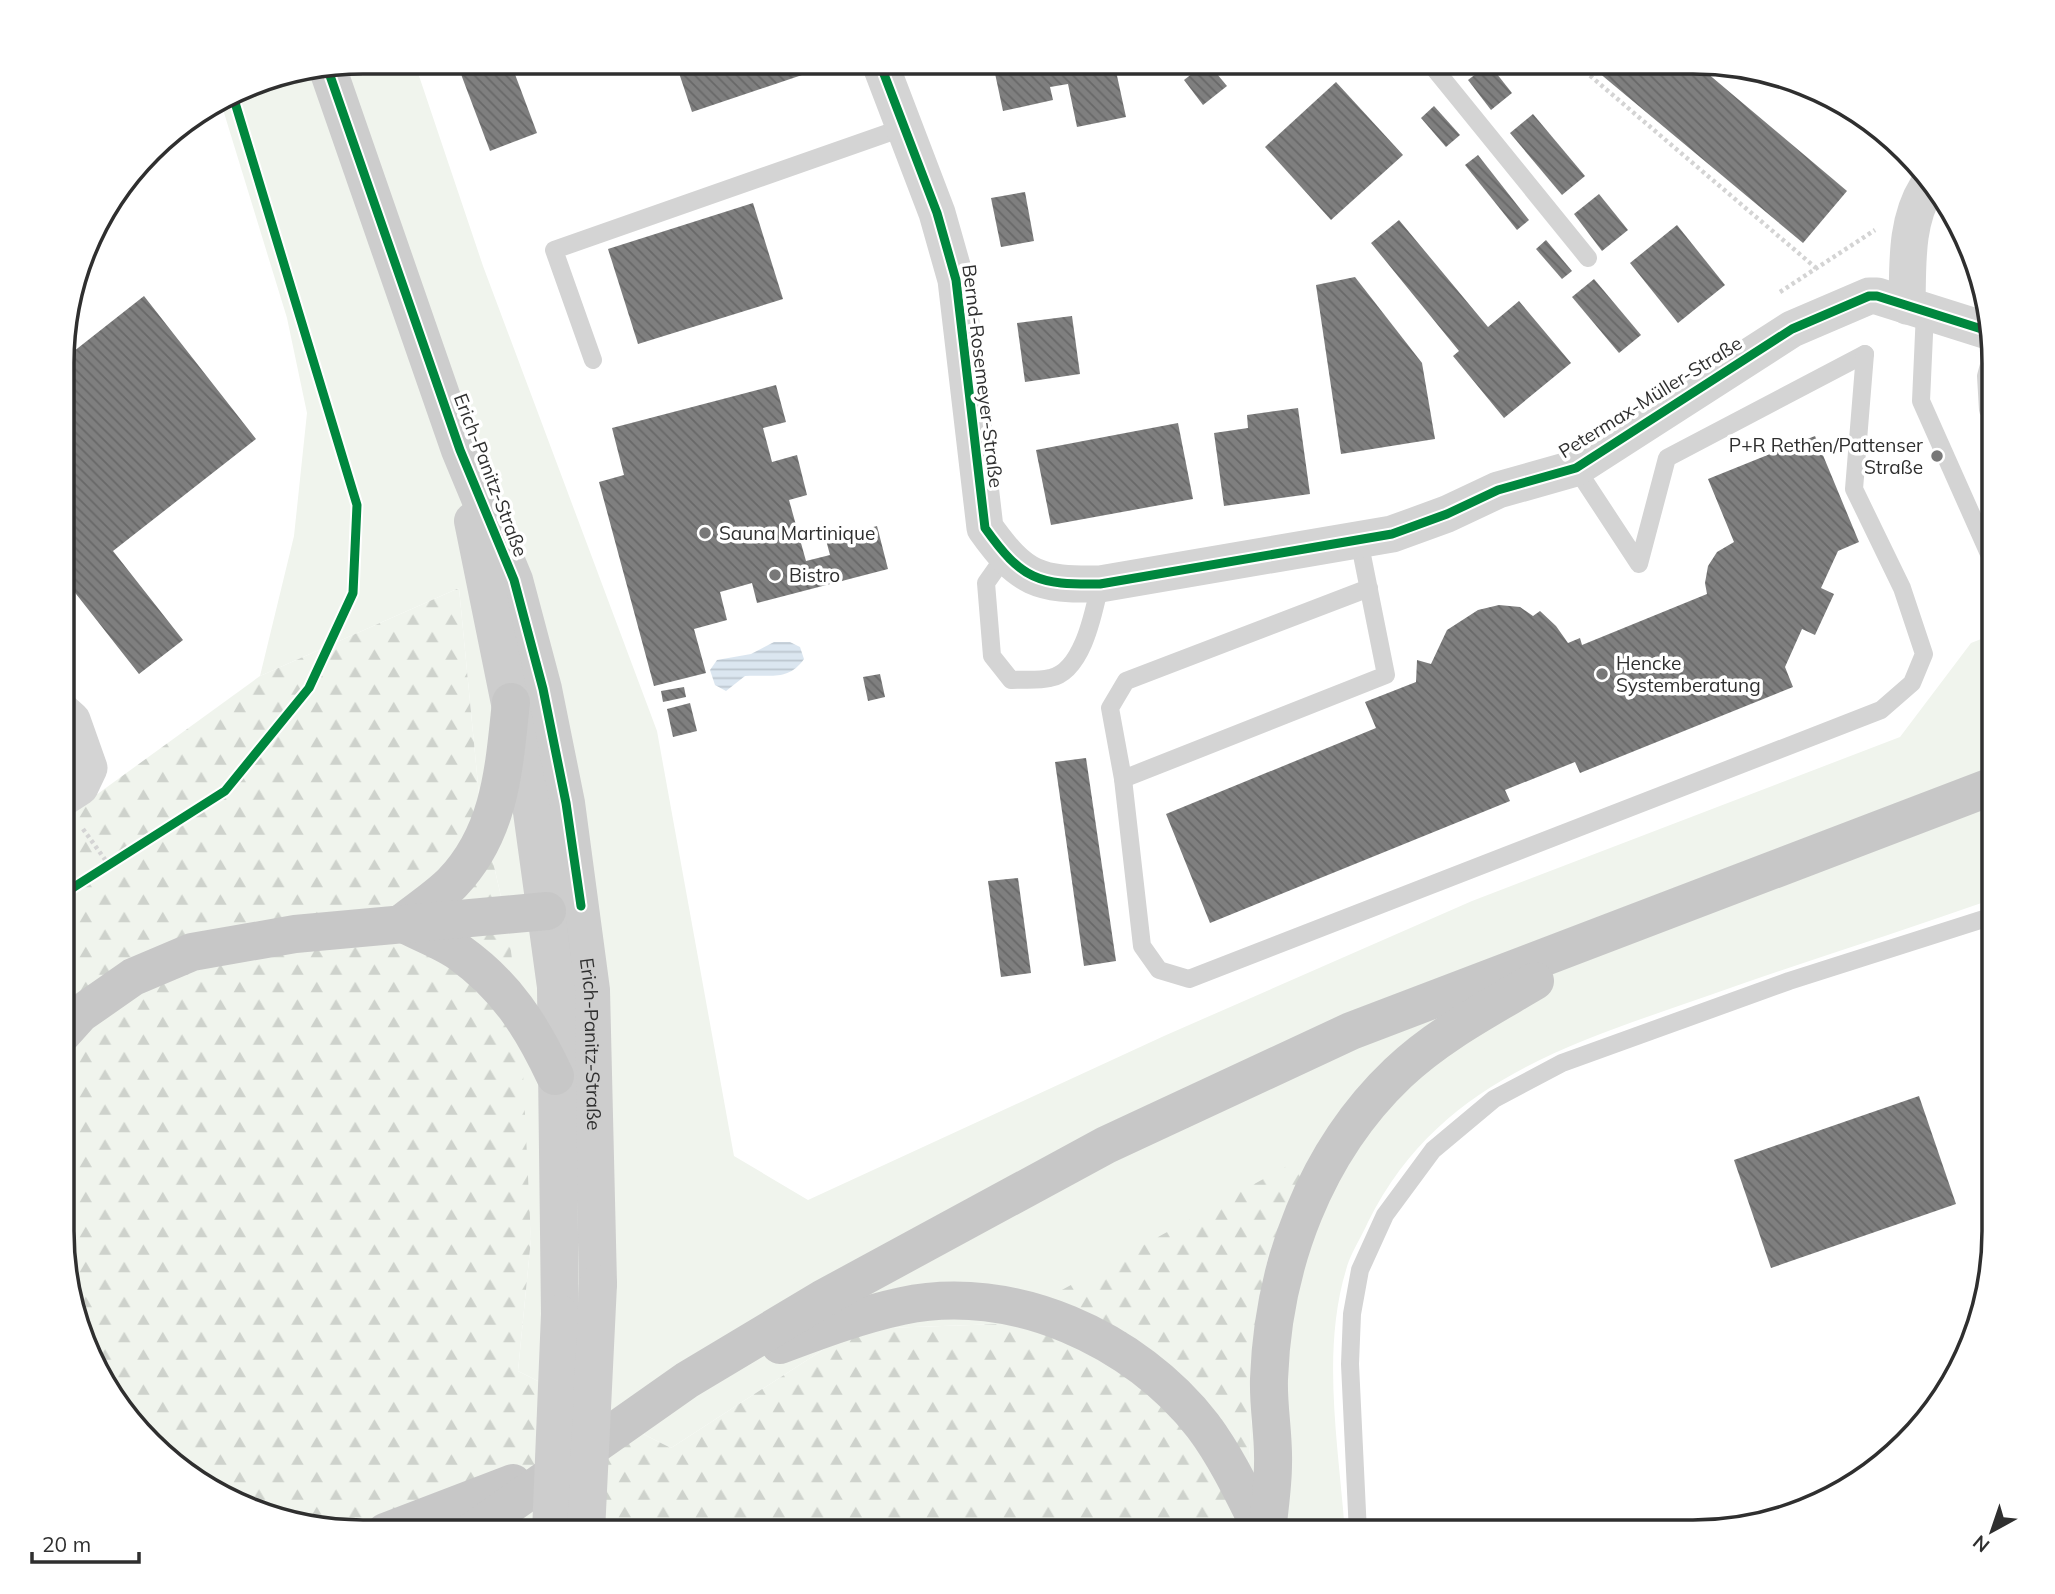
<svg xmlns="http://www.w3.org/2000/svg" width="2055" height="1594" font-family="Mulish,sans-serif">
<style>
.grass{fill:#f0f4ed}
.forest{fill:url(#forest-firs)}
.water{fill:url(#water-rules)}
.building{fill:url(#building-back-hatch)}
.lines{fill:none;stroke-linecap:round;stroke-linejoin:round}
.path{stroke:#d4d4d4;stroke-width:4.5;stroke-dasharray:3.5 3.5;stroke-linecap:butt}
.lane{stroke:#d4d4d4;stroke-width:18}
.street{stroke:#d4d4d4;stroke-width:37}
.secondary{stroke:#cdcdcd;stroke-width:38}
.primary{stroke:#c7c7c7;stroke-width:38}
.secondary-bridge{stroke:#cdcdcd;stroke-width:38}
.cycleway-casing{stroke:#fff;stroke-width:13}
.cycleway{stroke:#00873e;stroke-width:9}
.poi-dot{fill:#787878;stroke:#fff;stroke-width:2.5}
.labels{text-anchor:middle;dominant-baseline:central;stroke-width:7;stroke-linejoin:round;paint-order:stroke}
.street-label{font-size:19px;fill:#2f2f2f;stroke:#fff}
.poi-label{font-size:19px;fill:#2f2f2f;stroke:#fff;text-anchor:start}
.rim{fill:none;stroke:#2f2f2f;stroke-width:3.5}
</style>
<defs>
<pattern id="forest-firs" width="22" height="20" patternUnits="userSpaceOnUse" patternTransform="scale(1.75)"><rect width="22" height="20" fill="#f0f4ed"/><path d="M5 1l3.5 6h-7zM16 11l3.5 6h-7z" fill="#ced2cc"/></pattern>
<pattern id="water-rules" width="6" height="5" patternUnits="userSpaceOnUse" patternTransform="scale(1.75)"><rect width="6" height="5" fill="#dbe6f0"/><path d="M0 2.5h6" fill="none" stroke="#bcc6ce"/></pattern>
<pattern id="building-back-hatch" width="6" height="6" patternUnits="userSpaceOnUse" patternTransform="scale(1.75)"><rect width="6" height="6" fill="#7f7f7f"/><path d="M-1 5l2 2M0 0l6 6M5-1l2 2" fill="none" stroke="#686868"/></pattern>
</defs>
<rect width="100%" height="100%" fill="#fff"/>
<!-- grass -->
<path class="grass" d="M363 61H414L483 266 657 731 734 1156 808 1200 1164 1036 1472 901 1900 737 1971 643 1994 634 1993 899C1900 932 1806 961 1713 994 1574 1043 1439 1079 1368 1222 1361 1238 1350 1254 1346 1270 1321 1353 1339 1448 1345 1533H1244L1259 1308 1269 1252 1291 1206 1000 1324 855 1329 671 1448 518 1371 531 1239 508 927 480 805 459 588 260 676 294 536 307 413 287 318 221 103 266 77Z"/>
<!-- forest -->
<path class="forest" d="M459 588 480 805 508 927 521 1032 531 1239 518 1371 671 1448 855 1329 1000 1324 1318 1149 1269 1252 1259 1308 1244 1533 518 1532 453 1493 402 1532H344L248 1510 164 1458 92 1364 62 1251 63 819 260 676Z"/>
<!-- water -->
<path class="water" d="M774 642H790L800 647 804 659C788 682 769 674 745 676L726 691 715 685 710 670 717 660 751 654Z"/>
<!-- building -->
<g class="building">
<path d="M456 61H510L537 133 490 151Z"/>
<path d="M675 61H800L805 74 692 112Z"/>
<path d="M1005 62H1114L1126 117 1077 127 1068 84 1050 87 1053 100 1003 111 993 64Z"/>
<path d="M1207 62 1227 86 1203 105 1184 80Z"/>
<path d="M1376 62H1402L1386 74Z"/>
<path d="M1586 62H1694L1847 191 1803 243Z"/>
<path d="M1489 64 1512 93 1491 110 1468 80Z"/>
<path d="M1336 82 1403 155 1331 220 1265 147Z"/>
<path d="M1434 106 1460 135 1446 147 1421 118Z"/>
<path d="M1533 114 1585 176 1562 195 1510 133Z"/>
<path d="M1478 155 1529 220 1517 230 1465 165Z"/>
<path d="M1025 192 1034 241 1001 247 991 198Z"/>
<path d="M1599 194 1628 230 1602 251 1574 214Z"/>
<path d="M753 203 783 299 638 344 608 249Z"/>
<path d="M1399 220 1488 327 1519 301 1571 363 1504 418 1453 356 1459 351 1371 243Z"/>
<path d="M1677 225 1725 285 1678 323 1630 263Z"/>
<path d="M1546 240 1572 271 1562 279 1536 249Z"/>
<path d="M1355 277 1422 363 1435 439 1341 454 1316 285Z"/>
<path d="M1594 279 1641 335 1619 353 1572 297Z"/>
<path d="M144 296 256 439 113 551 183 640 139 674 69 585 63 590 64 359Z"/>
<path d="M1072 316 1080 374 1025 382 1017 323Z"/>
<path d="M776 385 786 422 763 428 772 462 797 455 807 495 789 500 806 561 830 555 826 540 877 526 888 569 757 603 752 583 720 592 727 620 694 629 706 673 654 686 599 482 624 475 612 428Z"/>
<path d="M1298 408 1310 494 1224 506 1214 433 1248 428 1247 415Z"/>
<path d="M1178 423 1193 499 1051 525 1036 450Z"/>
<path d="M1815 436 1859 542 1838 551 1821 588 1834 594 1815 635 1802 629 1785 667 1793 687 1580 773 1575 762 1505 790 1510 801 1210 923 1166 814 1376 728 1365 702 1416 682 1417 660 1431 664 1447 630 1478 610 1499 605 1520 607 1533 616 1540 611 1556 626 1568 643 1580 638 1582 645 1707 594 1705 583 1708 566 1717 552 1734 542 1708 479Z"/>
<path d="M880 674 885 697 868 701 863 677Z"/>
<path d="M684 687 686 697 663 702 661 691Z"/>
<path d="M690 703 697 731 673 737 667 709Z"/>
<path d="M1086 758 1116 961 1084 966 1055 762Z"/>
<path d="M1018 878 1031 973 1001 977 988 881Z"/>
<path d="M1919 1096 1956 1204 1771 1268 1734 1160Z"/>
</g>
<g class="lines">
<!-- path -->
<g class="path">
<path d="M1574 62 1816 268"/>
<path d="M1780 292 1875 230"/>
<path d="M83 829 109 865"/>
</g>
<!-- lane -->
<g class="lane">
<path d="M1429 62 1588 258"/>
<path d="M1925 312 1921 401 1994 565"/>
<path d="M1992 354 1986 376 1988 410 1994 415"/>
<path d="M593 360 554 250 905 127"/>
<path d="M1576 468 1639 564 1667 458 1865 354"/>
<path d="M1359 540 1386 675 1123 779 1110 708 1126 681 1369 588"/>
<path d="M1005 556 986 583 992 656 1011 680C1023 679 1037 681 1050 678 1083 672 1094 611 1100 584"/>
<path d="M1123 779 1142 946 1159 970 1189 979 1881 710 1912 683 1924 654 1902 588 1854 489 1865 354"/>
<path d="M1358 1533 1350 1364 1352 1314 1360 1270 1385 1215 1433 1150 1494 1099 1562 1063 1789 981 1993 916"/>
</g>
<!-- street -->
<g class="street">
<path d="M879 61 937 213 956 280 985 528C1022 580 1038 585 1100 584L1392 534 1447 514 1498 490 1576 468 1792 329 1869 296H1877L1988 331"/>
<path d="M1907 306C1908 266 1905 222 1927 187"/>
<path d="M63 798 80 787 89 768 72 720 63 712"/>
</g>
<!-- secondary -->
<g class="secondary">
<path id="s1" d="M327 67 460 450 514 580 543 689 566 803 591 990 598 1284"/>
<path d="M473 521 532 812 556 987 560 1314"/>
</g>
<!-- primary -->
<g class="primary">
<path d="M402 923C418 910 437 898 452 883 501 832 504 767 511 702"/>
<path d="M402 923C420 933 443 941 460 953 506 986 531 1025 555 1076"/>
<path d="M62 1034 80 1014 133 977 192 952 295 934 547 911"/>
<path d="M780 1345C820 1330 860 1315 902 1306 1012 1282 1136 1339 1203 1426 1227 1458 1245 1497 1263 1533"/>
<path d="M385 1532 513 1483"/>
<path d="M471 1532 687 1380 822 1299 1106 1145 1351 1031 1993 786"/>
<path d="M1267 1533C1269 1510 1273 1487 1273 1464 1274 1435 1268 1407 1269 1379 1273 1265 1315 1152 1398 1073 1438 1035 1488 1009 1535 981"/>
</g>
<!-- secondary-bridge -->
<g class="secondary-bridge">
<path d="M551 1532 560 1314"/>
<path d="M586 1532 598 1284"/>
</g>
<defs>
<g id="cycleway">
<path d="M879 61 937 213 956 280 985 528C1022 580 1038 585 1100 584L1392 534 1447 514 1498 490 1576 468 1792 329 1869 296H1877L1988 331"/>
<path d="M327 67 460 450 514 580 543 689 566 803 581 906"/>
<path d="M63 894 225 791 309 688 353 593 357 505 233 96"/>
</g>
</defs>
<!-- cycleway casing -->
<use href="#cycleway" class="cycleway-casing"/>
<!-- cycleway -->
<use href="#cycleway" class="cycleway"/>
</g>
<!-- markers -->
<g class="poi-dot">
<circle cx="1937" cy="456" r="7"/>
<circle cx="705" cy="533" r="7"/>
<circle cx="775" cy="575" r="7"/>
<circle cx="1602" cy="674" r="7"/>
</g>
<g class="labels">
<!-- street labels -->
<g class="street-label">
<text transform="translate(983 376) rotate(83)">Bernd-Rosemeyer-Straße</text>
<text transform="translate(1650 397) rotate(-32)">Petermax-Müller-Straße</text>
<text transform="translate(491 475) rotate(69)">Erich-Panitz-Straße</text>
<text stroke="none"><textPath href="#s1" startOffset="1018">Erich-Panitz-Straße</textPath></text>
</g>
<!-- poi labels -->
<g class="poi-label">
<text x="1923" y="445" text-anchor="end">P+R Rethen/Pattenser<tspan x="1923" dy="22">Straße</tspan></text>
<text x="719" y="533">Sauna Martinique</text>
<text x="789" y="575">Bistro</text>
<text x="1616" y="663">Hencke<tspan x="1616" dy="22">Systemberatung</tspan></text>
</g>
</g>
<!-- crop -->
<path d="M0 0H2055V1594H0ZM363 74H1693A289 289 0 0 1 1982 363V1231A289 289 0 0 1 1693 1520H363A289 289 0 0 1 74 1231V363A289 289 0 0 1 363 74Z" fill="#fff" fill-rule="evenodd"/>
<path class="rim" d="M363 74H1693A289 289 0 0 1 1982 363V1231A289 289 0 0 1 1693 1520H363A289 289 0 0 1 74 1231V363A289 289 0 0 1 363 74Z"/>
<!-- north arrow -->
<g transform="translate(1992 1531) rotate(220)" stroke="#ffffff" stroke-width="5" paint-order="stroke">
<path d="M0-5L12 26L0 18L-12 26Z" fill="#2f2f2f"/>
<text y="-10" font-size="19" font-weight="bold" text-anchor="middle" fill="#2f2f2f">N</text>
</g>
<!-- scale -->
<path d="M32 1552v10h107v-10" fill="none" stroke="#2f2f2f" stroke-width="3.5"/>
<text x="42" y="1552" font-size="21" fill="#2f2f2f" stroke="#ffffff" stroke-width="5" paint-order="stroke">20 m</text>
</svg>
